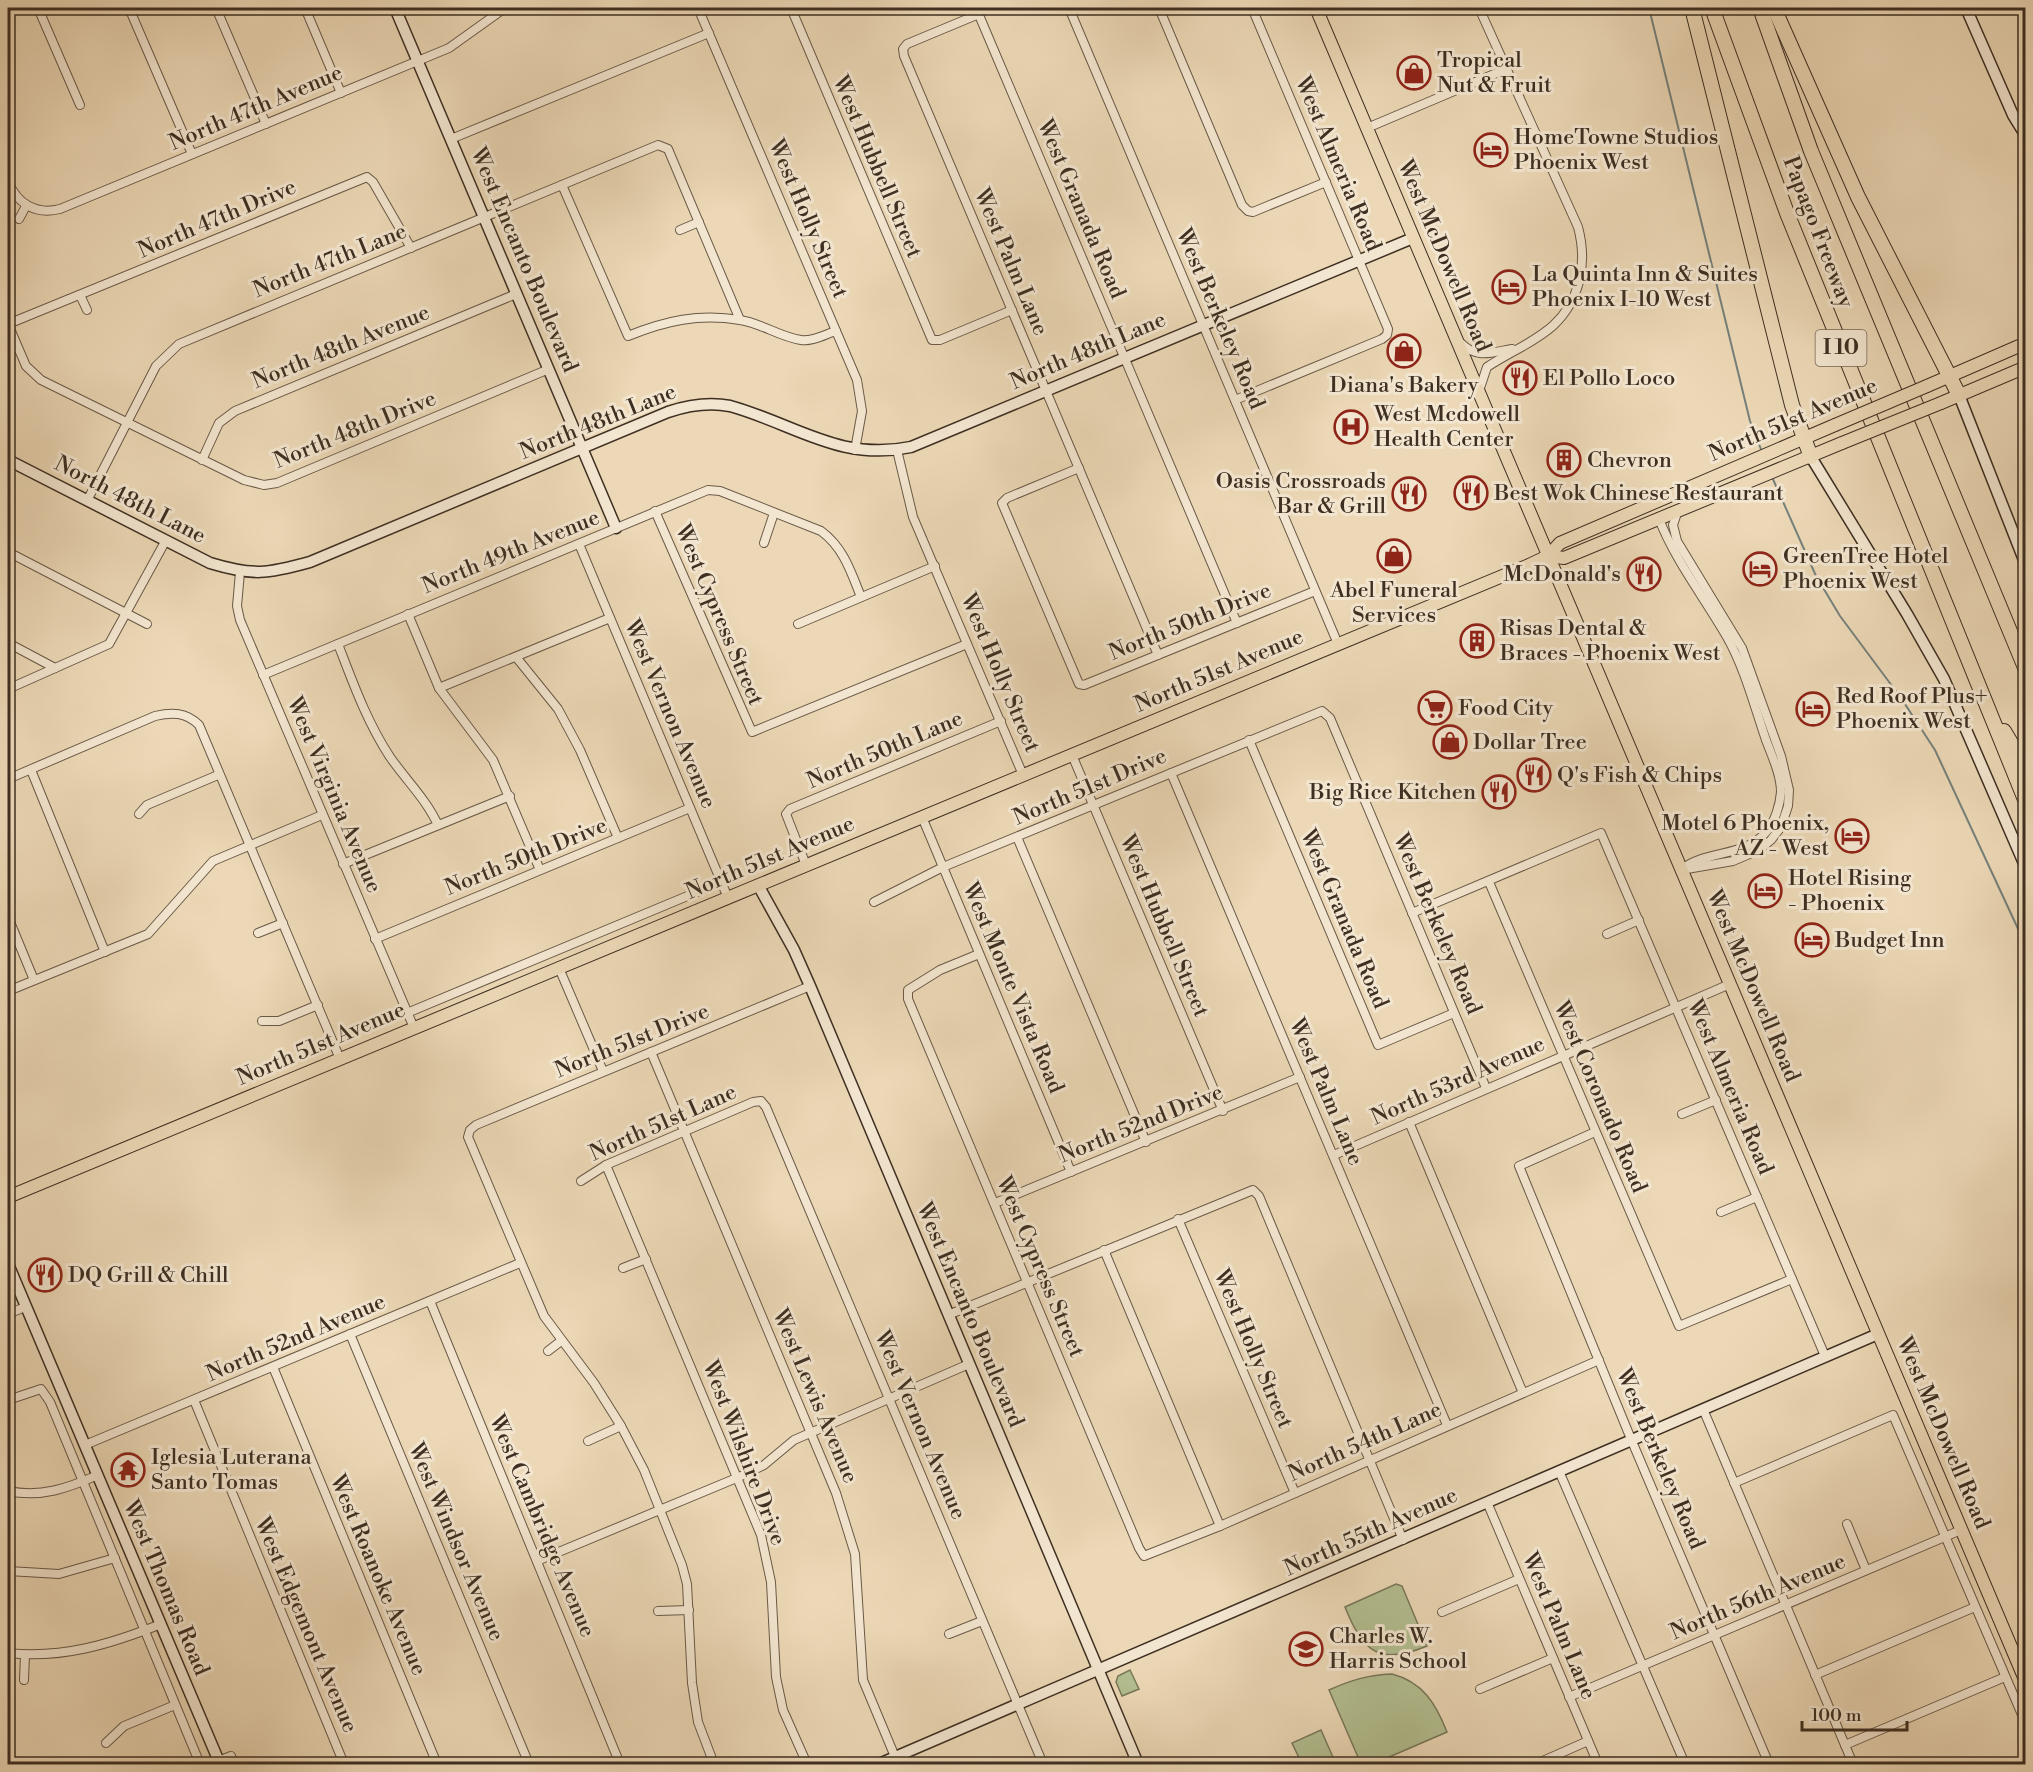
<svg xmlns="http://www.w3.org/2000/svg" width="2033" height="1772" font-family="'Libre Bodoni',serif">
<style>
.green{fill:#b3bf91;stroke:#78775a;stroke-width:1.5}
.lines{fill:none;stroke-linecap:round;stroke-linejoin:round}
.stream{stroke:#76817b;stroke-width:2}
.street-casing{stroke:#6a5947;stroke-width:10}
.secondary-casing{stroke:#3e2f22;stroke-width:13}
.primary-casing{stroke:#3e2f22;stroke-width:14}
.highway-casing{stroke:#3e2f22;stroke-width:16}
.street{stroke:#f3e6d0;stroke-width:8}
.secondary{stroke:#f3e6d0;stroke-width:10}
.primary{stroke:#ecd8b6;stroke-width:12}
.highway{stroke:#ecd8b6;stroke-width:14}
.primary-bridge-casing{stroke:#3e2f22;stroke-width:14;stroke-linecap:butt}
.primary-bridge{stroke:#ecd8b6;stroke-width:12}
.labels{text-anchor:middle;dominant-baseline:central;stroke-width:6;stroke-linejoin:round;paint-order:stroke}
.shield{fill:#f3e6d0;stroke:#746656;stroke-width:1.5}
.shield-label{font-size:21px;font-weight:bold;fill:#3e2f22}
.poi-label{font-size:22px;fill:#3e2f22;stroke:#f3e6d0;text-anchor:start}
.street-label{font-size:22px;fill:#3e2f22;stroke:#f3e6d0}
</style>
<rect width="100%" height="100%" fill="#ecd8b6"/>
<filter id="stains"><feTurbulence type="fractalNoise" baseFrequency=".00333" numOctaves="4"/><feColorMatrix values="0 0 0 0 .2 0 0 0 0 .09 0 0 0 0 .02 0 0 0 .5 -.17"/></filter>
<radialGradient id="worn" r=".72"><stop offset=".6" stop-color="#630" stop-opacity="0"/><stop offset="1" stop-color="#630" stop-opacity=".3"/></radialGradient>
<!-- green -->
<g class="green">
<path d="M1396 1584 1402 1586 1427 1646C1379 1666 1363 1652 1345 1607Z"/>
<path d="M1130 1670 1139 1689 1122 1696 1116 1682 1118 1676Z"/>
<path d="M1392 1674C1423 1682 1436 1704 1447 1732L1373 1764H1361L1329 1690C1351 1680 1368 1675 1392 1674Z"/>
<path d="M1321 1730 1336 1764H1302L1292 1743Z"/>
</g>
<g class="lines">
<!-- stream -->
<g class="stream">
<path d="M1649 8 1750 421 1762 452"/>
<path d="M1772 477 1816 576 1840 616 1901 698 1935 750 2026 946"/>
</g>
<defs>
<g id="street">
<path d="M38 8 80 105"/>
<path d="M129 8 192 154"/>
<path d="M216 8 266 124"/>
<path d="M305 8 341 93"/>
<path d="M698 8 857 380 862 411 855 450"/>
<path d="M791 8 932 340H940L1012 310"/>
<path d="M976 8 1237 623"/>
<path d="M1069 8 1338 644"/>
<path d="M1159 8 1242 205 1248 211 1253 212 1326 182"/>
<path d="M979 14 907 44 903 49 904 56 1158 655"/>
<path d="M1367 128 1506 69"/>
<path d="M451 139 709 33"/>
<path d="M8 181C17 204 36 215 60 209L449 48 505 8"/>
<path d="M562 185 628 336C665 321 699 313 740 320 761 323 780 337 801 340 812 342 826 334 836 331"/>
<path d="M19 219 26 206"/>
<path d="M680 230 699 222"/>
<path d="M80 295 87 310"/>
<path d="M8 324 26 366 41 380 244 480 264 485 277 483 549 369"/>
<path d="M8 324 367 177 373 182 411 248"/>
<path d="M1462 344C1477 359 1493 352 1512 349"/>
<path d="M1479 391 1487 367C1527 341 1565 333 1579 282 1584 263 1583 246 1578 227L1479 8"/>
<path d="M1235 400 1382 339 1387 335 1388 329 1252 8"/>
<path d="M897 450 913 517 1023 775"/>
<path d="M202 460 219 423 235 411 516 294"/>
<path d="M1079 468 1007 498 1002 503 1079 684 1084 685 1315 591"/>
<path d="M88 499 156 366 179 344 658 145 668 149 740 320"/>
<path d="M655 511 752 732 967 644"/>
<path d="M1677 513 1673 525 1677 541 1742 648 1781 756 1789 790 1788 806 1781 827 1771 840 1759 850 1733 861 1681 870"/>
<path d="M1659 519C1676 562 1704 597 1727 637 1745 669 1754 705 1766 740 1772 756 1781 775 1781 792 1780 805 1775 821 1767 831 1745 858 1708 849 1682 869"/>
<path d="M764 543 774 513"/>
<path d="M579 544 728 898"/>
<path d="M8 552 147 624"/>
<path d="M240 572 237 606 240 620 414 1028"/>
<path d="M408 614 439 688 493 760 540 870"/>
<path d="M798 624 935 566"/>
<path d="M8 643 55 668"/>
<path d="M338 644C353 683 367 722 390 757 406 780 426 799 438 825"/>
<path d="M516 657 558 709 580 750 618 838"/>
<path d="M263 675 708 490 720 491 821 531C844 548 851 572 861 597"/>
<path d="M439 688 610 618"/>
<path d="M8 689 109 644 166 540"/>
<path d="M1249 740 1378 1045 1454 1013"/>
<path d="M1072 755 1223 1111"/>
<path d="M31 770 105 952"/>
<path d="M1171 773 1447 1425"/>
<path d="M8 779 155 716C172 712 186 712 199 725L340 1059"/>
<path d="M139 814 147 805 218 775"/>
<path d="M922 817 1071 1172"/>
<path d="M1017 837 1146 1142"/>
<path d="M343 864 510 796"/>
<path d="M806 865 786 814 790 809 1001 721"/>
<path d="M1489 882 1679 1326 1792 1279"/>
<path d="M874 902 943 867 1322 711 1330 718 1341 744 1486 1088"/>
<path d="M1412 913 1601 833 1825 1356"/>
<path d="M8 917 34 980"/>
<path d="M258 933 283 923"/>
<path d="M1607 934 1639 920"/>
<path d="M375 939 690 808"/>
<path d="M979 954 940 970 908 990V999L1139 1548 1144 1556 1220 1526 1599 1360"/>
<path d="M559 968 603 1071"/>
<path d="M8 991 148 934 213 861 322 815"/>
<path d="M407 1013 721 882"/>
<path d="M262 1021H279L318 1005"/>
<path d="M651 1052 836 1493 855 1554 863 1680 898 1764"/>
<path d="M1682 1114 1716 1100"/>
<path d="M1409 1122 1523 1393"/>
<path d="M1595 1132 1519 1166 1631 1439 1769 1764"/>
<path d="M1334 1155 1730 984"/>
<path d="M606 1165 761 1535 771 1582 776 1677 783 1710 807 1764"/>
<path d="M581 1181 606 1165 753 1102 761 1101 766 1107 1043 1764"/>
<path d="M995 1203 1300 1077"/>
<path d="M1721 1212 1757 1197"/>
<path d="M1178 1219 1295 1493"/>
<path d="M1104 1250 1220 1526"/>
<path d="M623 1268 646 1259"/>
<path d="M430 1301 620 1764"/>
<path d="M8 1314 25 1307"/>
<path d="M948 1315 1253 1190 1259 1196 1403 1540"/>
<path d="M350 1334 529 1764"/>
<path d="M548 1351 561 1341"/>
<path d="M273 1367 437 1764"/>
<path d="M11 1399 41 1389 50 1402 200 1764"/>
<path d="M194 1400 344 1764"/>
<path d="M1703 1409 1853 1764"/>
<path d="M588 1441 621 1426"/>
<path d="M85 1445 520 1263"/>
<path d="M1559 1471 1685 1764"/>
<path d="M1734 1483 1893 1415 2026 1724"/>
<path d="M8 1491C41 1498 68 1488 98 1475"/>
<path d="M1487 1502 1598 1764"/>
<path d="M1847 1524 1866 1570"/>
<path d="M537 1561 739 1477 764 1465 794 1440 969 1364"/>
<path d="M8 1571 59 1574 115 1558"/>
<path d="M658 1611 689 1610"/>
<path d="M1442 1612 1519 1579"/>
<path d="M949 1634 982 1621"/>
<path d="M8 1653C62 1659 111 1644 161 1624"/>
<path d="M1815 1675 1975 1607"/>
<path d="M24 1680 25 1655"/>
<path d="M1480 1689 1553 1658"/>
<path d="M1569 1697 1961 1530"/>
<path d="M106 1743 124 1726 175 1705"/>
<path d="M1845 1745 2005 1677"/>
<path d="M218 1761 231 1756 234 1764"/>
<path d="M714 1764 698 1722 692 1683 687 1584 682 1565 644 1470 621 1426 594 1383 544 1316 468 1137 470 1130 476 1125 810 986"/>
<path d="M1536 1764 1588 1741"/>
</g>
<g id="secondary">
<path d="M395 8 616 528"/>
<path d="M1966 8 2013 115 2026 136"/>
<path d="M1959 395 2026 565"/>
<path d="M1811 457 1907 614 1944 679 2026 868"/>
<path d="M8 460 210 563C253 576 267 574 310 562L668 412C689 405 709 402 730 406 795 424 840 462 911 447L1413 238"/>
<path d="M758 885 794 950 810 986 1138 1764"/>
<path d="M8 1264 220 1764"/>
<path d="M879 1764 1878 1334"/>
</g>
<g id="primary">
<path d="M1316 8 2026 1682"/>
<path d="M1927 386 2026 343"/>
<path d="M1941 403 2026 367"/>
<path d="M1548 556 1564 558 1842 443"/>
<path d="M8 1197 1529 565 1548 556 1560 543 1835 425"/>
</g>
<g id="highway">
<path d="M1692 8 1792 405 1811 457"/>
<path d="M1712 8 1787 213 2026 802"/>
<path d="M1760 8 1811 151 2026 670"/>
<path d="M1774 8 1858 197 1959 395"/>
<path d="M2004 731 2026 768"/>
</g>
</defs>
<!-- street casing -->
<use href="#street" class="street-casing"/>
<!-- secondary casing -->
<use href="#secondary" class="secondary-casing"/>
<!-- primary casing -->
<use href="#primary" class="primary-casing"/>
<!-- highway casing -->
<use href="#highway" class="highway-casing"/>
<!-- street -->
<use href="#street" class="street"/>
<!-- secondary -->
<use href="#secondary" class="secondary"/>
<!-- primary -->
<use href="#primary" class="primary"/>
<!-- highway -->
<use href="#highway" class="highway"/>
<defs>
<g id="primary-bridge">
<path d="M1835 425 1927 386"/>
<path d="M1842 443 1941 403"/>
</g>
</defs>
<!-- primary-bridge casing -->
<use href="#primary-bridge" class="primary-bridge-casing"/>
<!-- primary-bridge -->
<use href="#primary-bridge" class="primary-bridge"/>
</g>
<!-- icons -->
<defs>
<symbol id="shop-ring" viewBox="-11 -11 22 22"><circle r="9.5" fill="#f3e6d0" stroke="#8f2418" stroke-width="1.5"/><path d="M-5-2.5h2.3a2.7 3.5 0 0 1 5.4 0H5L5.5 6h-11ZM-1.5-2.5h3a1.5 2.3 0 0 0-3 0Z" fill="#8f2418"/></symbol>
<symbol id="hotel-ring" viewBox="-11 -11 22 22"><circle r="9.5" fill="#f3e6d0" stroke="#8f2418" stroke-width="1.5"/><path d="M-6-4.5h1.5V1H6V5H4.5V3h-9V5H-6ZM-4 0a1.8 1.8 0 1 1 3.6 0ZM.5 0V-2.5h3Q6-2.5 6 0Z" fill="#8f2418"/></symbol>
<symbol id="restaurant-ring" viewBox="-11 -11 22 22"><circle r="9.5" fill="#f3e6d0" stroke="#8f2418" stroke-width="1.5"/><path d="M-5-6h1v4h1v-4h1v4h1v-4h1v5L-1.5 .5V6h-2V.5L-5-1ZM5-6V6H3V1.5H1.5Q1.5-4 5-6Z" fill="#8f2418"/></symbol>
<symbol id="hospital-ring" viewBox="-11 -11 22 22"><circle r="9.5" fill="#f3e6d0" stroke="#8f2418" stroke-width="1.5"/><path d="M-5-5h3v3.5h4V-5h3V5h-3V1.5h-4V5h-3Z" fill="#8f2418"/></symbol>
<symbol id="building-ring" viewBox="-11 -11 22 22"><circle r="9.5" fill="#f3e6d0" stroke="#8f2418" stroke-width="1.5"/><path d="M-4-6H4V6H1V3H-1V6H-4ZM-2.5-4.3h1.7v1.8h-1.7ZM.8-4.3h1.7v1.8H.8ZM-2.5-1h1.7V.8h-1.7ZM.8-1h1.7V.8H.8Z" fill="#8f2418"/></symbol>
<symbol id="supermarket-ring" viewBox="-11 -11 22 22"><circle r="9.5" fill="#f3e6d0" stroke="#8f2418" stroke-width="1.5"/><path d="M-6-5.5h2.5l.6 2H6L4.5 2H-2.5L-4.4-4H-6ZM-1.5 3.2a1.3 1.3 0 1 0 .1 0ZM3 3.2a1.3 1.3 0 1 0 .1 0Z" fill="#8f2418"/></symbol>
<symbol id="temple-ring" viewBox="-11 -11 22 22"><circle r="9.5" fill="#f3e6d0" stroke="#8f2418" stroke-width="1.5"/><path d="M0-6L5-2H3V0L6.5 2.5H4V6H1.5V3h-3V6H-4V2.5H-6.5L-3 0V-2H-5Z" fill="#8f2418"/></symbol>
<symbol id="school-ring" viewBox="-11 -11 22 22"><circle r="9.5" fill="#f3e6d0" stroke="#8f2418" stroke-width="1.5"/><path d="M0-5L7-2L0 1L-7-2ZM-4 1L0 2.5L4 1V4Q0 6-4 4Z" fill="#8f2418"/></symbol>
</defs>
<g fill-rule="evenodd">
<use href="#shop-ring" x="1395" y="54" width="38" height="38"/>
<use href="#hotel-ring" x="1472" y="131" width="38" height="38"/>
<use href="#hotel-ring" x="1490" y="268" width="38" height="38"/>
<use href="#shop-ring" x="1385" y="332" width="38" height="38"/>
<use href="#restaurant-ring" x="1501" y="359" width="38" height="38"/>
<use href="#hospital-ring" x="1332" y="408" width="38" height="38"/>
<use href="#building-ring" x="1545" y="441" width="38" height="38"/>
<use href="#restaurant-ring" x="1452" y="474" width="38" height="38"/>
<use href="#restaurant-ring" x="1390" y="475" width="38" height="38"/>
<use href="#shop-ring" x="1375" y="537" width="38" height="38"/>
<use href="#hotel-ring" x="1741" y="550" width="38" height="38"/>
<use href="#restaurant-ring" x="1625" y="555" width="38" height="38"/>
<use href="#building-ring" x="1458" y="622" width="38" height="38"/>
<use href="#supermarket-ring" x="1416" y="689" width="38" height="38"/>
<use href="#hotel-ring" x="1794" y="690" width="38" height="38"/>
<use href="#shop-ring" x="1431" y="723" width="38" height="38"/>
<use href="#restaurant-ring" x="1515" y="756" width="38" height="38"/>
<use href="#restaurant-ring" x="1480" y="773" width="38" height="38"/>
<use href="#hotel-ring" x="1833" y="817" width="38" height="38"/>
<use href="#hotel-ring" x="1746" y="872" width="38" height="38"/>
<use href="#hotel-ring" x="1793" y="921" width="38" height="38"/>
<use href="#restaurant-ring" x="26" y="1256" width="38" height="38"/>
<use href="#temple-ring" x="109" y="1451" width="38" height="38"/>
<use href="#school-ring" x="1287" y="1630" width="38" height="38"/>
</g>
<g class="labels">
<!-- shield labels -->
<rect class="shield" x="1815.5" y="330" width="51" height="36" rx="4.5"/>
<g class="shield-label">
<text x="1841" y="348">I 10</text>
</g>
<!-- poi labels -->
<g class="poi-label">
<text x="1437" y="60">Tropical<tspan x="1437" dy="25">Nut &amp; Fruit</tspan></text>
<text x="1514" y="137">HomeTowne Studios<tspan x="1514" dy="25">Phoenix West</tspan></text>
<text x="1532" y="274">La Quinta Inn &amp; Suites<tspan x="1532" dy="25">Phoenix I-10 West</tspan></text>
<text x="1543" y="378">El Pollo Loco</text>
<text x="1404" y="385" text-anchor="middle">Diana's Bakery</text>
<text x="1374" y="414">West Mcdowell<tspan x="1374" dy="25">Health Center</tspan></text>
<text x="1587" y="460">Chevron</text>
<text x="1386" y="481" text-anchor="end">Oasis Crossroads<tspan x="1386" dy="25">Bar &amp; Grill</tspan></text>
<text x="1494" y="493">Best Wok Chinese Restaurant</text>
<text x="1783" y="556">GreenTree Hotel<tspan x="1783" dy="25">Phoenix West</tspan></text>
<text x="1621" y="574" text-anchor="end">McDonald's</text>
<text x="1394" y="590" text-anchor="middle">Abel Funeral<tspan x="1394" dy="25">Services</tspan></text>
<text x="1500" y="628">Risas Dental &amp;<tspan x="1500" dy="25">Braces - Phoenix West</tspan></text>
<text x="1836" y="696">Red Roof Plus+<tspan x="1836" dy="25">Phoenix West</tspan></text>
<text x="1458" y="708">Food City</text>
<text x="1473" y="742">Dollar Tree</text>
<text x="1557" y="775">Q's Fish &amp; Chips</text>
<text x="1476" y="792" text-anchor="end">Big Rice Kitchen</text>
<text x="1829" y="823" text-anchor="end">Motel 6 Phoenix,<tspan x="1829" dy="25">AZ - West</tspan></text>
<text x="1788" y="878">Hotel Rising<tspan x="1788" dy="25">- Phoenix</tspan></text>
<text x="1835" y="940">Budget Inn</text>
<text x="68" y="1275">DQ Grill &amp; Chill</text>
<text x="151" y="1457">Iglesia Luterana<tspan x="151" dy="25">Santo Tomas</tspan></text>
<text x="1329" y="1636">Charles W.<tspan x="1329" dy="25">Harris School</tspan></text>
</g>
<!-- street labels -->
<g class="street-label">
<text transform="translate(256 108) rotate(-23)">North 47th Avenue</text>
<text transform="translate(1338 164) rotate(67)">West Almeria Road</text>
<text transform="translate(877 167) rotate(67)">West Hubbell Street</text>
<text transform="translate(1081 209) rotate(67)">West Granada Road</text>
<text transform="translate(217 219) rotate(-23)">North 47th Drive</text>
<text transform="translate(808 219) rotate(67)">West Holly Street</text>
<text transform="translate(1818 232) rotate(69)">Papago Freeway</text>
<text transform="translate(1444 256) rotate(67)">West McDowell Road</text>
<text transform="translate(524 260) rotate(67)">West Encanto Boulevard</text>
<text transform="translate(330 261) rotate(-22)">North 47th Lane</text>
<text transform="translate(1011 262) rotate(67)">West Palm Lane</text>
<text transform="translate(1220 319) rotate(67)">West Berkeley Road</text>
<text transform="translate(341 347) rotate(-22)">North 48th Avenue</text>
<text transform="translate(1088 351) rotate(-23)">North 48th Lane</text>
<text transform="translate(1793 420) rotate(-23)">North 51st Avenue</text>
<text transform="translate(598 422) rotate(-22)">North 48th Lane</text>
<text transform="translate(355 430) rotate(-22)">North 48th Drive</text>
<text transform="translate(130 500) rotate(27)">North 48th Lane</text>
<text transform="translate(511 552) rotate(-22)">North 49th Avenue</text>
<text transform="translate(719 615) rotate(67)">West Cypress Street</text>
<text transform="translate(1190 622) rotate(-22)">North 50th Drive</text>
<text transform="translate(1219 671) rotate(-23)">North 51st Avenue</text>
<text transform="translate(1000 673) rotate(67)">West Holly Street</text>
<text transform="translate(670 714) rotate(67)">West Vernon Avenue</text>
<text transform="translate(885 750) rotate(-23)">North 50th Lane</text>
<text transform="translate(1090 787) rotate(-23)">North 51st Drive</text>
<text transform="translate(334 795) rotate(67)">West Virginia Avenue</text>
<text transform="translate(526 857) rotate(-22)">North 50th Drive</text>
<text transform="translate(770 858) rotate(-23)">North 51st Avenue</text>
<text transform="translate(1344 919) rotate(67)">West Granada Road</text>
<text transform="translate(1437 924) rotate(67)">West Berkeley Road</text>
<text transform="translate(1164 926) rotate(67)">West Hubbell Street</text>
<text transform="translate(1753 986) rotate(67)">West McDowell Road</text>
<text transform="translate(1013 988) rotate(67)">West Monte Vista Road</text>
<text transform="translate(632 1041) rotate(-22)">North 51st Drive</text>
<text transform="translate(321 1044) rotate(-23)">North 51st Avenue</text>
<text transform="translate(1458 1081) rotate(-24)">North 53rd Avenue</text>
<text transform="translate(1730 1087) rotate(67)">West Almeria Road</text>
<text transform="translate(1326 1092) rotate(67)">West Palm Lane</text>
<text transform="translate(1600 1097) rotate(67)">West Coronado Road</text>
<text transform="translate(663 1123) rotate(-24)">North 51st Lane</text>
<text transform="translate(1141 1124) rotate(-22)">North 52nd Drive</text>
<text transform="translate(1040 1267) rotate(67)">West Cypress Street</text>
<text transform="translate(970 1315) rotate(67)">West Encanto Boulevard</text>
<text transform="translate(296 1338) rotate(-23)">North 52nd Avenue</text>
<text transform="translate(1253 1349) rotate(67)">West Holly Street</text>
<text transform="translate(815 1396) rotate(67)">West Lewis Avenue</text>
<text transform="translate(920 1425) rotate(67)">West Vernon Avenue</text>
<text transform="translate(1943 1433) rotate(67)">West McDowell Road</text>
<text transform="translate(1365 1442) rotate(-24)">North 54th Lane</text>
<text transform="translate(744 1453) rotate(69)">West Wilshire Drive</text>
<text transform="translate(1660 1459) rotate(67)">West Berkeley Road</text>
<text transform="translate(542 1526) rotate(67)">West Cambridge Avenue</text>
<text transform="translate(1371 1532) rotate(-24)">North 55th Avenue</text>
<text transform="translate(456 1542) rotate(67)">West Windsor Avenue</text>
<text transform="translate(378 1575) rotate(67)">West Roanoke Avenue</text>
<text transform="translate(166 1588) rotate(67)">West Thomas Road</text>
<text transform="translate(1758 1597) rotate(-23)">North 56th Avenue</text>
<text transform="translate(306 1625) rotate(67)">West Edgemont Avenue</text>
<text transform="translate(1559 1626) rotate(67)">West Palm Lane</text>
</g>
</g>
<!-- margin -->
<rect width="2033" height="1772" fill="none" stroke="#ecd8b6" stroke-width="30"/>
<rect x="9" y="9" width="2015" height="1754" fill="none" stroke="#3e2f22" stroke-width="3"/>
<rect x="15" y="15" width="2003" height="1742" fill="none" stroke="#3e2f22" stroke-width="1.5"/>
<!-- scale -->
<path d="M1802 1721v9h105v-9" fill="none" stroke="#3e2f22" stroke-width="3"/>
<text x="1811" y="1721" font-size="18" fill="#3e2f22" stroke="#f3e6d0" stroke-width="4.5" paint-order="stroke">100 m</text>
<rect width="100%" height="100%" filter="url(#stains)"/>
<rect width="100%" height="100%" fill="url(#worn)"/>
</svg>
